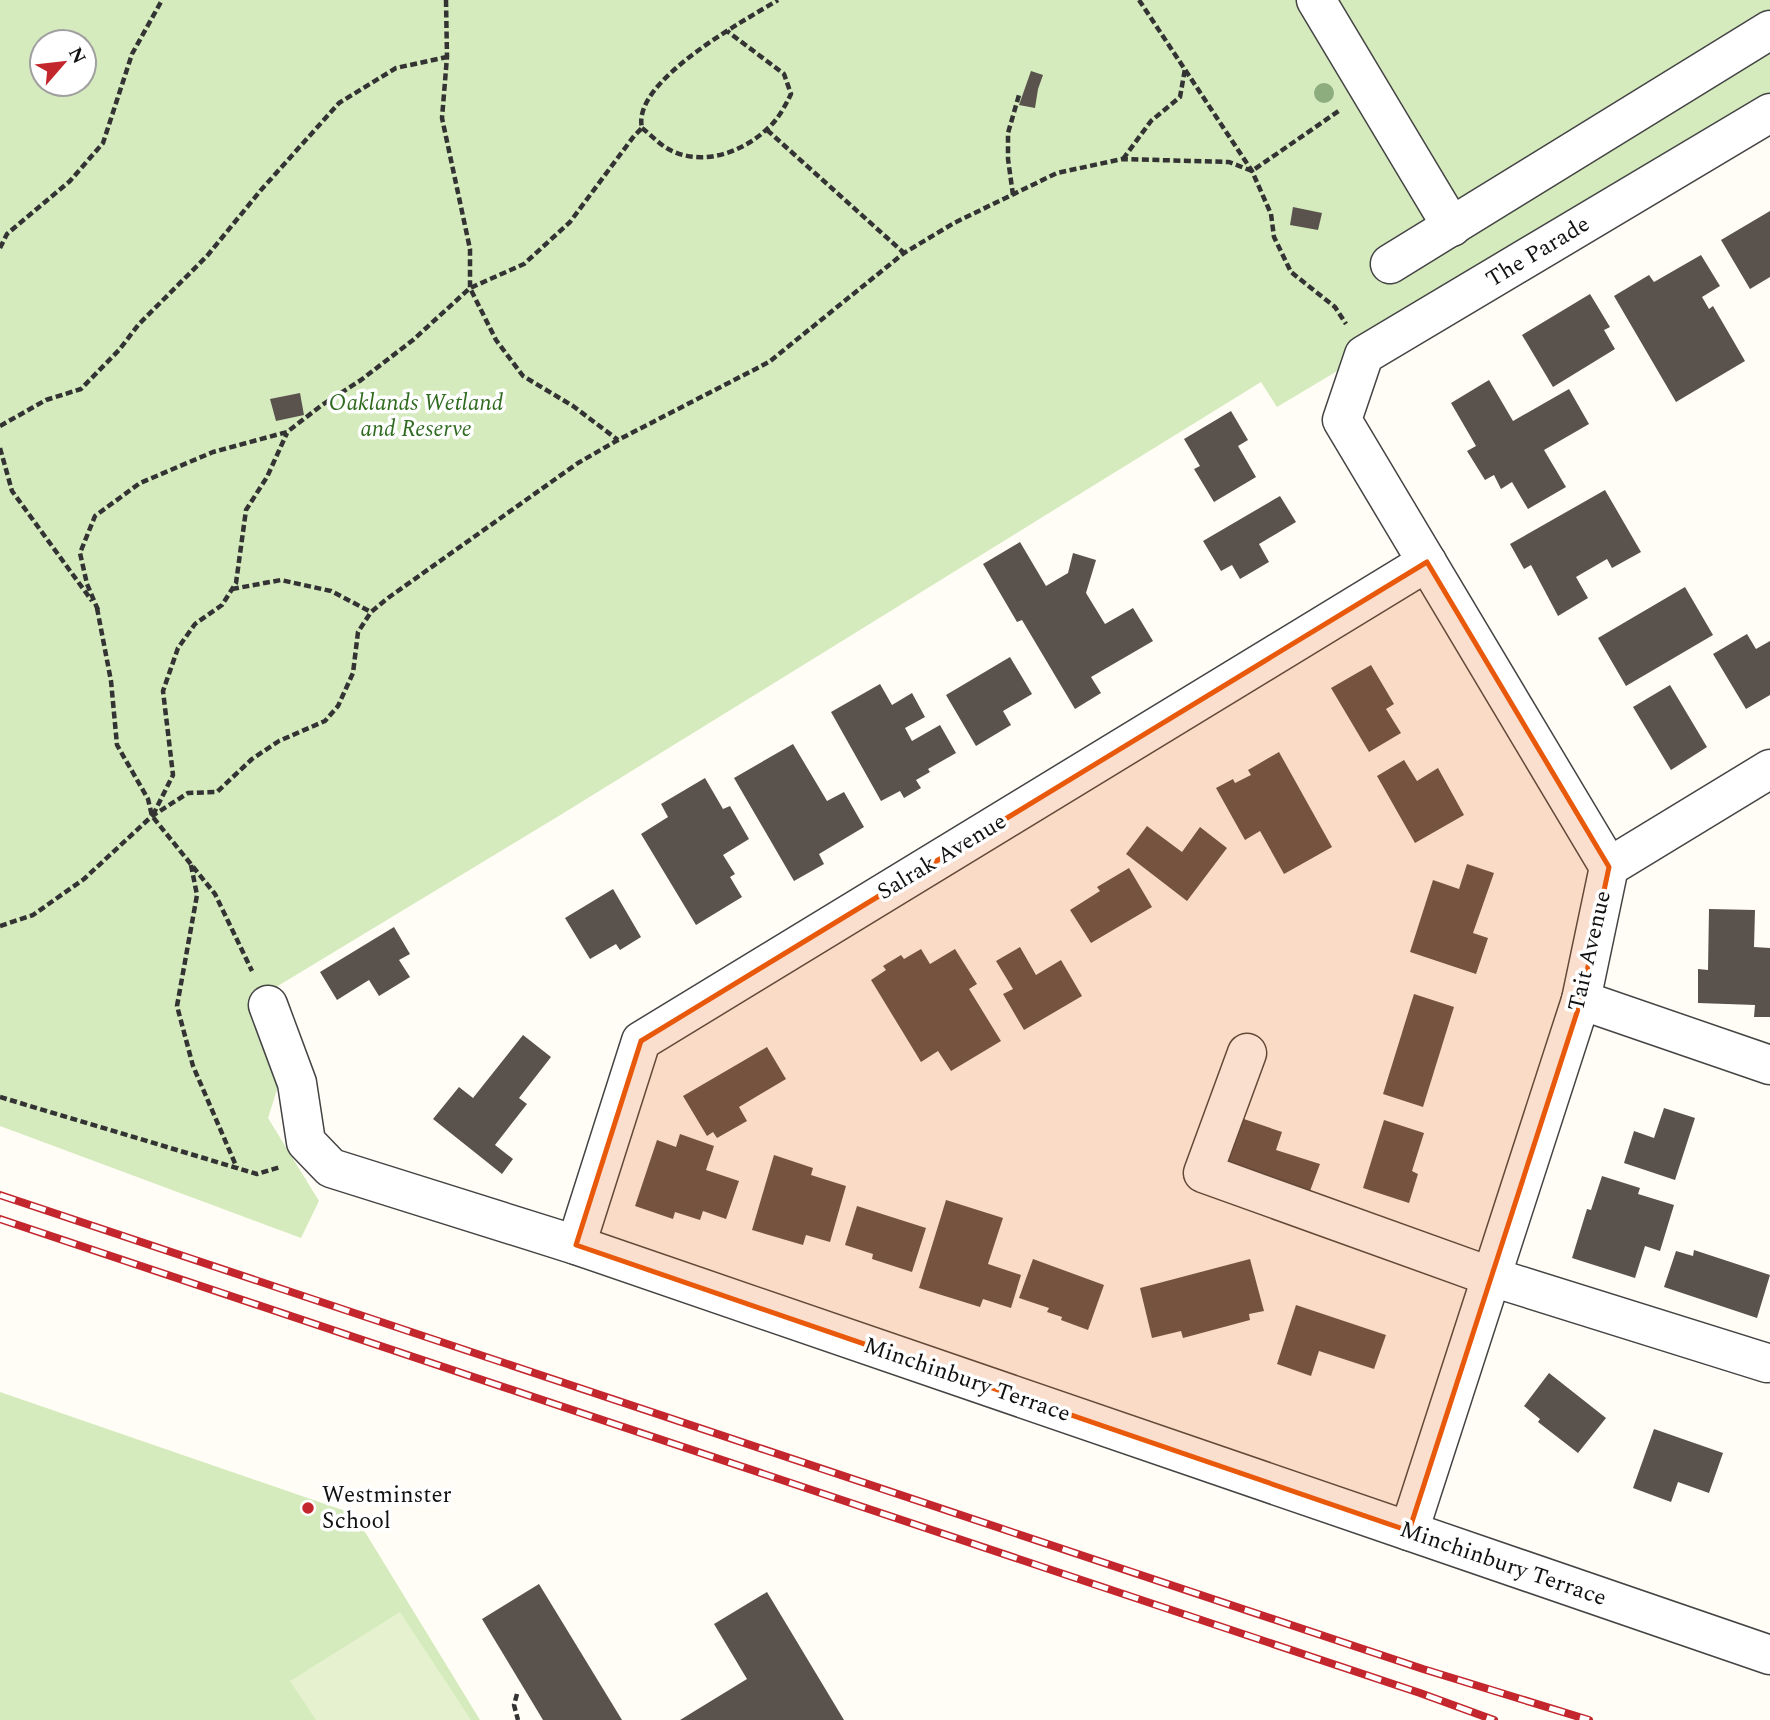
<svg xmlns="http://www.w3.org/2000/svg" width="1770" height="1720" font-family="Spectral,serif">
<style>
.green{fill:#d5ebbd;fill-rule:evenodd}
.pitch{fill:#e6f2cf}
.building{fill:#5a524d}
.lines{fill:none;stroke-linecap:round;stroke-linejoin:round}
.minor-casing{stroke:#444;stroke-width:41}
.path{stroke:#333;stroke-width:4.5;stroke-dasharray:7 3.5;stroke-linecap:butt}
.minor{stroke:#fff;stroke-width:38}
.rail-casing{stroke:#c4262e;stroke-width:8}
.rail{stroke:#fff;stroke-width:5;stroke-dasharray:16;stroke-linecap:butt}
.tree{fill:#8dad7f}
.marked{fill:#e8590c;fill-opacity:0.2;stroke:#e8590c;stroke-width:5;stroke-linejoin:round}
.poi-dot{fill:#c4262e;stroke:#fff;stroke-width:2.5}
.labels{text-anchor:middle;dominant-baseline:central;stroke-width:7;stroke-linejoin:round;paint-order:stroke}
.street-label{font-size:23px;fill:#111;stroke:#fff}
.park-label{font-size:23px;font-style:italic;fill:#2f6b1f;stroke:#fff}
.poi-label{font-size:23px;fill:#111;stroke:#fff;text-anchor:start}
</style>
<rect width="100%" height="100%" fill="#fffdf5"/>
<!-- green -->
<g class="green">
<path d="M0 0H1770V100L1364 355 1277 407 1261 382 562 814 258 998 284 1068 268 1118 319 1201 301 1238 0 1126ZM42 42H84V84H42Z"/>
<path d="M0 1392 354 1514 480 1720H0Z"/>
</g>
<!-- pitch -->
<path class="pitch" d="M400 1612 471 1720H316L290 1681Z"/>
<!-- building -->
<g class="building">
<path d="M1031 71 1043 75 1038 89 1035 108 1019 105Z"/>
<path d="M1293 207 1322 213 1318 230 1290 225Z"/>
<path d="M1770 211V277L1750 289 1721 240Z"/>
<path d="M1701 255 1720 286 1702 297 1709 309 1713 306 1745 361 1676 402 1614 296 1649 275 1654 282Z"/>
<path d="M1590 294 1610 327 1604 330 1615 349 1553 387 1522 335Z"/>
<path d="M1489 380 1513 421 1569 389 1589 424 1544 450 1566 487 1528 509 1512 482 1501 489 1494 475 1485 480 1467 451 1476 446 1451 403Z"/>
<path d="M300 393 304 415 276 421 270 399Z"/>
<path d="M1231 411 1248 440 1238 446 1256 477 1214 502 1194 469 1200 466 1184 439Z"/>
<path d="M1605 490 1641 552 1612 568 1607 559 1576 577 1588 598 1558 616 1531 565 1524 569 1510 544Z"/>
<path d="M1280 496 1296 522 1259 544 1269 562 1240 579 1232 565 1221 571 1203 541Z"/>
<path d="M1020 542 1046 586 1068 573 1073 553 1096 560 1086 593 1105 624 1133 608 1153 641 1091 677 1101 693 1075 709 1022 620 1017 622 983 564Z"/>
<path d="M1685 587 1713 635 1626 686 1598 638Z"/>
<path d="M1747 634 1756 649 1770 641V695L1746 709 1713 654Z"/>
<path d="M1010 657 1032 694 1003 711 1011 725 976 746 946 695Z"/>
<path d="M1371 665 1394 704 1386 709 1401 733 1369 752 1331 688Z"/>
<path d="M880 684 892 705 912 693 925 717 905 728 912 741 940 725 956 753 928 769 930 772 916 780 921 788 904 798 900 791 881 801 831 712Z"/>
<path d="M1670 685 1707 747 1671 770 1633 707Z"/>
<path d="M793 744 827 801 844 792 864 827 819 854 824 864 794 881 734 778Z"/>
<path d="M1279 752 1332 847 1284 874 1260 831 1245 840 1216 788 1233 779 1235 783 1251 775 1248 770Z"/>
<path d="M1404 760 1417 781 1438 768 1464 815 1415 843 1377 776Z"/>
<path d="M705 778 723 809 730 806 749 839 723 855 735 874 730 877 742 897 696 925 641 834 668 817 661 804Z"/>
<path d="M1147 826 1182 852 1200 827 1227 848 1187 901 1126 854Z"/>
<path d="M1467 864 1494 873 1473 933 1488 938 1476 974 1410 952 1433 880 1459 889Z"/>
<path d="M1129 868 1152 907 1091 943 1070 910 1100 891 1097 887Z"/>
<path d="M613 889 641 937 620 950 616 944 590 959 565 918Z"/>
<path d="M1709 909 1755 910 1754 947 1770 948V1017H1754L1755 1005 1698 1003V969L1708 970Z"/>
<path d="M394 927 410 954 399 960 410 977 379 996 369 980 337 1000 320 972Z"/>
<path d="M1020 947 1036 975 1061 960 1082 996 1024 1030 1003 994 1013 989 996 961Z"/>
<path d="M921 949 930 964 955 949 977 984 969 989 1001 1041 951 1071 938 1051 921 1062 871 980 886 970 883 966 901 955 904 959Z"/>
<path d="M1414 994 1454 1007 1423 1107 1383 1094Z"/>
<path d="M523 1035 551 1057 519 1098 527 1104 495 1145 513 1159 502 1174 433 1119 459 1087 473 1098Z"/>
<path d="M767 1047 786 1079 739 1107 747 1121 717 1138 713 1132 707 1136 683 1096Z"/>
<path d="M1664 1108 1695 1118 1675 1180 1624 1163 1634 1131 1654 1138Z"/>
<path d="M1241 1118 1282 1132 1276 1150 1320 1164 1310 1191 1227 1163Z"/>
<path d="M1384 1120 1424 1133 1412 1171 1418 1174 1409 1203 1363 1188Z"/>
<path d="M680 1134 714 1146 706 1170 739 1181 726 1219 703 1211 700 1220 675 1212 673 1219 635 1206 657 1140 676 1147Z"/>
<path d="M774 1155 813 1168 811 1175 846 1186 830 1242 806 1235 803 1245 752 1230Z"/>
<path d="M1602 1176 1640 1188 1638 1194 1674 1205 1660 1251 1645 1246 1635 1278 1572 1258 1587 1209 1591 1210Z"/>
<path d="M946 1200 1003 1218 988 1264 1021 1275 1011 1308 983 1299 980 1307 919 1288Z"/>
<path d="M857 1206 926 1228 912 1272 872 1259 873 1254 845 1245Z"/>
<path d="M1694 1250 1770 1275 1757 1318 1664 1287 1676 1251 1693 1256Z"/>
<path d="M1033 1259 1104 1285 1088 1330 1061 1320 1062 1317 1047 1312 1049 1308 1019 1298Z"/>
<path d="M1250 1259 1264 1311 1249 1314 1250 1320 1183 1338 1181 1331 1152 1338 1140 1288Z"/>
<path d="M1296 1305 1386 1335 1374 1369 1319 1351 1311 1376 1277 1364Z"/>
<path d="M1549 1373 1606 1418 1578 1453 1538 1422 1540 1419 1524 1406Z"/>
<path d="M1654 1429 1723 1453 1709 1493 1678 1482 1671 1502 1633 1488Z"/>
<path d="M539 1584 622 1720H543L482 1619Z"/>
<path d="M767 1592 844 1720H680L747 1679 714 1624Z"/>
</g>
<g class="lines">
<defs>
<g id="minor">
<path d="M1316 0 1452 227"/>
<path d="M1390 264 1770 30"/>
<path d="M1609 867 1770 769"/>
<path d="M1581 1000 1770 1065"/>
<path d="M268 1005 297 1083 306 1142 331 1168 576 1245 1770 1655"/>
<path d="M1247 1053 1203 1173 1492 1277 1767 1363"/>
<path d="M576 1245 641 1041 1427 562"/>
<path d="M1409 1531 1581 1000 1609 867 1342 420 1364 355 1770 113"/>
</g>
</defs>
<!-- minor casing -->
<use href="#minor" class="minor-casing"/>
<!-- path -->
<g class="path">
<path d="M446 0 447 57 442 118 470 249V288L496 340 523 376 573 406 618 440"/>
<path d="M1139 0 1252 171 1271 214 1274 237 1291 272 1335 307 1346 324"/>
<path d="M642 128C651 135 661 146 672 151 704 166 743 152 767 129 778 120 785 106 791 94L784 74 727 31"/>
<path d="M767 130 904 253"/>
<path d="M1123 159 1151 121 1180 97 1185 69"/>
<path d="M1013 195 1008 159V133L1019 95"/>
<path d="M0 248 7 234 70 181 103 143 132 54 162 0"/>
<path d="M0 426 46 400 81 389 119 350 139 324 207 256 261 190 339 103 396 68 447 57"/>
<path d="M0 448 12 491 92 601"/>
<path d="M232 589 281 580 331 591 371 612"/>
<path d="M97 608 111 681 117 745 148 799 152 816 215 894 252 971"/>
<path d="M98 610 87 584 80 553 95 516 140 483 213 452 287 432 322 405 361 380 413 340 470 288 524 264 570 222 634 136 642 128C631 81 744 21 778 0"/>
<path d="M153 815 173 775 163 691 178 648 195 624 222 605 236 583 246 510 267 477 287 433"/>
<path d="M191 865 197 895 177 1006 193 1066 237 1168"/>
<path d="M0 926 33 915 84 879 152 816 188 793 217 792 252 759 279 741 325 721 338 706 353 673 358 632 371 612 388 598 578 463 618 440 769 362 904 253 954 223 1057 173 1122 159 1229 162 1252 171 1340 110"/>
<path d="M0 1097 257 1174 280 1167"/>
<path d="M517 1694 514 1705 518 1720"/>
</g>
<!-- minor -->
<use href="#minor" class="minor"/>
<defs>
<g id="rail">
<path d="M0 1195 1423 1669 1589 1720"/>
<path d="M0 1219 1420 1693 1494 1720"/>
</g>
</defs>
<!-- rail casing -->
<use href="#rail" class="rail-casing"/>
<!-- rail -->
<use href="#rail" class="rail"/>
</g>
<!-- trees -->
<circle class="tree" cx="1324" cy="93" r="10"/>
<!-- marked area -->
<path class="marked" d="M1427 562 1609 867 1581 1000 1409 1531 576 1245 641 1041Z"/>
<!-- markers -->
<circle class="poi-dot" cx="308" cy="1508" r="7"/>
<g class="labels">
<!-- street labels -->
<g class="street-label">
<text transform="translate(1538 252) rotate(-31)">The Parade</text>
<text transform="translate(942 857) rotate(-31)">Salrak Avenue</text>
<text transform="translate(1590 951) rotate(-77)">Tait Avenue</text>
<text transform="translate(967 1380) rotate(19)">Minchinbury Terrace</text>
<text transform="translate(1503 1564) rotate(19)">Minchinbury Terrace</text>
</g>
<!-- park labels -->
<g class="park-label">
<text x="416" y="403">Oaklands Wetland<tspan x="416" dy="26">and Reserve</tspan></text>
</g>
<!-- poi labels -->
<g class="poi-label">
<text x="322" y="1495">Westminster<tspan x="322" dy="26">School</tspan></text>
</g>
</g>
<!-- north arrow -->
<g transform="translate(63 63) rotate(62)"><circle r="33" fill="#ffffff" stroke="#a0a0a0" stroke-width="2"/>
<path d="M0-5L12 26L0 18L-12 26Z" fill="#c4262e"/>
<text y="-10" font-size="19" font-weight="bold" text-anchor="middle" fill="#111111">N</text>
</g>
</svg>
